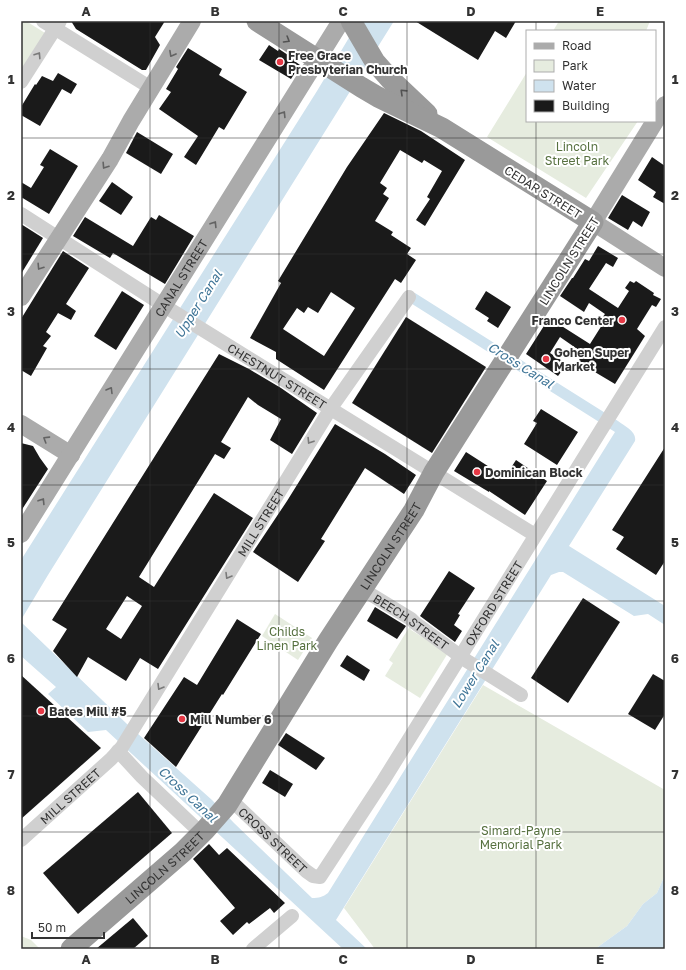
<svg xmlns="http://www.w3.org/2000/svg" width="686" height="970" font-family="'Golos Text',sans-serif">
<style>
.green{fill:#e6ecdf}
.water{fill:#cfe2ee}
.building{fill:#1a1a1a;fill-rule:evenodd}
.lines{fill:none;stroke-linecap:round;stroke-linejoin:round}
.minor{stroke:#d0d0d0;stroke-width:14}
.major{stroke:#ababab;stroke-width:18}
.highway{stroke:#9a9a9a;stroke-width:21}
.oneway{stroke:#525252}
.oneway2{stroke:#636363}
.oneway3{stroke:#7a7a7a}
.grid{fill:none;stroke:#333;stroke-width:1;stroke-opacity:0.55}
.poi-dot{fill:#e63946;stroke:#fff;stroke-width:1.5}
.labels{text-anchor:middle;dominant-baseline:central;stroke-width:4;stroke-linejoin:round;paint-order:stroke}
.poi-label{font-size:12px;font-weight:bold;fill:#333;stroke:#fff;text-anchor:start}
.park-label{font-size:12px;fill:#56703f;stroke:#fff}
.street-label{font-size:12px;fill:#333;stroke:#fff}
.water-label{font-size:13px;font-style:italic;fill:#3f7597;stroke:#fff}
.neatline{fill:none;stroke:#333;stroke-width:1.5}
.grid-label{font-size:13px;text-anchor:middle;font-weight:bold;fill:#333}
</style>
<rect width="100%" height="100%" fill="#fff"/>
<!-- green -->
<g class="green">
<path d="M21 21H26L45 33 21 70Z"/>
<path d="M559 21H650L646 31H553Z"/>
<path d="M527 72V121H638L586 198 487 137Z"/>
<path d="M275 614 312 638 298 660 262 636Z"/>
<path d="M410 626 411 630 448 653 420 698 385 676 393 663 389 660Z"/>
<path d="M483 685 665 790V875L657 893 643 904 627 926 595 949H375L344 908Z"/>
<path d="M21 936 31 940 39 948 38 949H21Z"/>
</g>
<!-- water -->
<g class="water">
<path d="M359 21H394L48 575 21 620V560L317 91Z"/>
<path d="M415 293 618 421C624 426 637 431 635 441L569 546 665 606V625L648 614 634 616 563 572H559L551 575 336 920 367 949H343L106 730 88 732 48 694 56 687 21 656V622L127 724 212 800 234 823 312 898C319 898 323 897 328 893L615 432 409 302Z"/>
<path d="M665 875V949H595L627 926 643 904 657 893Z"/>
</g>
<!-- building -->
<g class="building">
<path d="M71 21H165L155 37 160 45 146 70H142L76 29Z"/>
<path d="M415 21H516L506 38 495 31 478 60Z"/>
<path d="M269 45 278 51 279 49 294 59 293 60 300 65 291 79 259 60Z"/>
<path d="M188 48 222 69 219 75 247 92 224 130 219 127 196 165 184 157 198 136 159 109 171 92 166 89 178 69 176 67Z"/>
<path d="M58 73 77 84 71 94 62 89 40 126 21 115V107L35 84 36 85 42 76 53 81Z"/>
<path d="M384 113 421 131 465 160 425 226 416 220 430 199 427 197 442 171 424 160 422 163 400 150 380 183 387 188 383 194 389 198 375 221 393 232 391 235 411 248 407 254 416 260 401 283 395 279 324 390 276 359V352L250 338 281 283 278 281 347 167ZM331 292 355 308 324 356 283 329 297 308 304 313 308 307 318 313Z"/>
<path d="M137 132 173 154 161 174 126 153Z"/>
<path d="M50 149 78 166 49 214 21 197V182L31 188 44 167 40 165Z"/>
<path d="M652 157 665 166V204L653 197 656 192 638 180Z"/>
<path d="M112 182 133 197 121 215 99 201Z"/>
<path d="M622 195 650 212 642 227 633 221 628 230 608 218Z"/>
<path d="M159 215 194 236 165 284 113 253 110 258 73 236 85 217 133 246 151 217 156 220Z"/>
<path d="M21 224 43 238 21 274Z"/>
<path d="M598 246 618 258 613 267 606 263 589 289 618 308 629 291 625 288 630 281 634 283 636 281 654 293 653 295 661 299 656 307 652 305 637 329 645 336 615 384 578 362 583 353 560 337 550 353 567 364 558 376 526 354 549 318 590 344 602 325 599 322 605 314 589 303 584 312 560 296 572 278H573L585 259 589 261Z"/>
<path d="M63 251 89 268 66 304 76 311 71 320 58 313 46 332 51 336 43 346 47 348 31 376 21 370V319Z"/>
<path d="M122 291 144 305 116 350 94 336Z"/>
<path d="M486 291 511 307 498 328 487 321 489 318 475 309Z"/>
<path d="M406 317 486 367 432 453 352 403Z"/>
<path d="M219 354 249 369 281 388 317 413 292 454 270 440 281 419 258 405 248 397 221 442 231 448 224 459 215 454 139 577 154 587 214 493 253 518 158 669 140 658 126 681 88 657 77 677 53 651 67 629 52 620ZM127 596 142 606 121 639 106 629Z"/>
<path d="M541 409 578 432 557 465 524 444 537 423 533 421Z"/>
<path d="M335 424 385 454 416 475 404 494 365 468 321 539 325 541 298 582 253 552 287 501Z"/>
<path d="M21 443 33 446 40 458 48 469 21 511Z"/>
<path d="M665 447V561L656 575 616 549 624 537 612 530Z"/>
<path d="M466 452 505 477 516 460 547 481 525 515 489 491V492L454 471Z"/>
<path d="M449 571 475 588 458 614 460 615 454 625 462 631 455 642 420 616Z"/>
<path d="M583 598 620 622 568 703 531 678Z"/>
<path d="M375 607 406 626 397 639 367 621Z"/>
<path d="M237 619 261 634 223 695 222 694 176 767 144 738 184 677 197 685Z"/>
<path d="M347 655 370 670 364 681 340 666Z"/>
<path d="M653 674 665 681V714L655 730 628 714Z"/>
<path d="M21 675 101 748 21 819Z"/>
<path d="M286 733 325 758 316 770 278 745Z"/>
<path d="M270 770 293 784 285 797 262 783Z"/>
<path d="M138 792 172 833 78 914 43 873Z"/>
<path d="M209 844 219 855 227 848 285 903 274 913 270 908 249 924 247 922 233 935 220 921 235 908 193 859Z"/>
<path d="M133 918 148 936 133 949H96Z"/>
</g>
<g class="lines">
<!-- minor -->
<g class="minor">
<path d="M43 21 151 88"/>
<path d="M21 82 60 21"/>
<path id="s1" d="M21 214 174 312 535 535"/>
<path id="s2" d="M362 589 411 619 415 623 467 661 521 695"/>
<path d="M118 751 142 777 202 834"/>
<path id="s3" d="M231 800 306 871 313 876 320 877 383 781 665 327"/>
<path id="s4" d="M21 840 111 759 122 747 331 408 409 297"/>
<path d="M253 949 292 916"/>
</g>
<!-- major -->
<g class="major">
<path d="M665 105 593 222 665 268"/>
<path d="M21 297 110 159 131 121 192 21"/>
<path d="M21 424 71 455"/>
<path id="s5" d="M21 534 341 21"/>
</g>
<!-- highway -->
<g class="highway">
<path d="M351 21 375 62 390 79 427 114"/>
<path id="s6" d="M71 949 183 852 205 830 227 805 328 641 414 510 434 472 593 222 442 128 378 97 361 87 257 21"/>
</g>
</g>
<!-- one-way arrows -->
<defs><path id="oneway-chevron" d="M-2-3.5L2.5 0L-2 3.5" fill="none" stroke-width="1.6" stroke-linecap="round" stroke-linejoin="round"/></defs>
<g class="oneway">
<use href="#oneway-chevron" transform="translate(287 40) rotate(31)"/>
<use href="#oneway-chevron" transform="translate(403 92) rotate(-136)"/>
</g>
<g class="oneway2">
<use href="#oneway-chevron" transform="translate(172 54) rotate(119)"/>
<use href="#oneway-chevron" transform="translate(283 114) rotate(-58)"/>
<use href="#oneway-chevron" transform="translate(105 166) rotate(123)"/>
<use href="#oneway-chevron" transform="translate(214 224) rotate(-58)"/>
<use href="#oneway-chevron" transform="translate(40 267) rotate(123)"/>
<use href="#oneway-chevron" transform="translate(110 390) rotate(-59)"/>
<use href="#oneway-chevron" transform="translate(46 439) rotate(-148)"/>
<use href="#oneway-chevron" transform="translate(42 501) rotate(-58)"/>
</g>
<g class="oneway3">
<use href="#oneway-chevron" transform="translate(38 55) rotate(-57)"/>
<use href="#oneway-chevron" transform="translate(310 441) rotate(122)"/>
<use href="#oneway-chevron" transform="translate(228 576) rotate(121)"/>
<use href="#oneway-chevron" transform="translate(160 687) rotate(121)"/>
</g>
<!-- grid -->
<path class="grid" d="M150 21V949M279 21V949M407 21V949M536 21V31M536 121V949M21 138H665M21 254H665M21 369H665M21 485H665M21 601H665M21 716H665M21 832H665"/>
<!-- markers -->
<g class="poi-dot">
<circle cx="280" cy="62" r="4"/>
<circle cx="622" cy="320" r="4"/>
<circle cx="546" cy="359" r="4"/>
<circle cx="477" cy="472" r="4"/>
<circle cx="41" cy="711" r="4"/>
<circle cx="182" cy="719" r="4"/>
</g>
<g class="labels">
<!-- poi labels -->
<g class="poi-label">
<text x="288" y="55">Free Grace<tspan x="288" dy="14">Presbyterian Church</tspan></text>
<text x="614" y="320" text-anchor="end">Franco Center</text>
<text x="554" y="352">Gohen Super<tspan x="554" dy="14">Market</tspan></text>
<text x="485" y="472">Dominican Block</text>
<text x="49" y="711">Bates Mill #5</text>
<text x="190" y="719">Mill Number 6</text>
</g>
<!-- park labels -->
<g class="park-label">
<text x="577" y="146">Lincoln<tspan x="577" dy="14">Street Park</tspan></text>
<text x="287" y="631">Childs<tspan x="287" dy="14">Linen Park</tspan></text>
<text x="521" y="830">Simard-Payne<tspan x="521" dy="14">Memorial Park</tspan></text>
</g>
<!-- street labels -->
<g class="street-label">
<text transform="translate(543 192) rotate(32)">CEDAR STREET</text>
<text transform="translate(569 261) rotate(-58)">LINCOLN STREET</text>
<text stroke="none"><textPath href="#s5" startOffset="302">CANAL STREET</textPath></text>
<text stroke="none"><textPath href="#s1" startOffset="303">CHESTNUT STREET</textPath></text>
<text stroke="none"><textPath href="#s4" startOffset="401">MILL STREET</textPath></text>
<text stroke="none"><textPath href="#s6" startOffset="519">LINCOLN STREET</textPath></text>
<text stroke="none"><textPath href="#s3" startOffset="443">OXFORD STREET</textPath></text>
<text stroke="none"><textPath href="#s2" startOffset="59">BEECH STREET</textPath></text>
<text stroke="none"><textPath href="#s4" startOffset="66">MILL STREET</textPath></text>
<text stroke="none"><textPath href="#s3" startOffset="58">CROSS STREET</textPath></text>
<text stroke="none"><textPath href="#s6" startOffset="124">LINCOLN STREET</textPath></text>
</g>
<!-- water labels -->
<g class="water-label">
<text transform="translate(198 304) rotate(-58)">Upper Canal</text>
<text transform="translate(521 365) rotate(32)">Cross Canal</text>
<text transform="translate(475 674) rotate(-58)">Lower Canal</text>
<text transform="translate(188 794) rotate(43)">Cross Canal</text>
</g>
</g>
<!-- border -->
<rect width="686" height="970" fill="none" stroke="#ffffff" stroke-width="44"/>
<!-- legend -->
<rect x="526" y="30" width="130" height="92" fill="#ffffff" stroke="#adadad"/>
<rect x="534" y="43" width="20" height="6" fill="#ababab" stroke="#adadad"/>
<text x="562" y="50" font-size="12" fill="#333333">Road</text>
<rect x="534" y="60" width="20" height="12" fill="#e6ecdf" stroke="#adadad"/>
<text x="562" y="70" font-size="12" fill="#333333">Park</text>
<rect x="534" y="80" width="20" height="12" fill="#cfe2ee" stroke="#adadad"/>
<text x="562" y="90" font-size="12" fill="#333333">Water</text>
<rect x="534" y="100" width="20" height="12" fill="#1a1a1a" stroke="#adadad"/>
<text x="562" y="110" font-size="12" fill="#333333">Building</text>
<!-- scale -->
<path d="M32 932v6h72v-6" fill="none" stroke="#333333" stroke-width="2"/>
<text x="38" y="932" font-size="12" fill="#333333" stroke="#ffffff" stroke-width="3" paint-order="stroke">50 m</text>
<rect x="22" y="22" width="642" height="926" class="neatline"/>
<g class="grid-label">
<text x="86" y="16">A</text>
<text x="215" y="16">B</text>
<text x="343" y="16">C</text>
<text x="471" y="16">D</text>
<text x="600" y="16">E</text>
<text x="11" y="84">1</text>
<text x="675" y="84">1</text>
<text x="11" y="200">2</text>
<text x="675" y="200">2</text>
<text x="11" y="316">3</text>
<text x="675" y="316">3</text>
<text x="11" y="432">4</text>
<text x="675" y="432">4</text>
<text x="11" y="547">5</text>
<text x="675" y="547">5</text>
<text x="11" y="663">6</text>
<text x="675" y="663">6</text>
<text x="11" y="779">7</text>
<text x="675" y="779">7</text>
<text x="11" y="895">8</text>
<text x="675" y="895">8</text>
<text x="86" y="964">A</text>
<text x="215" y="964">B</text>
<text x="343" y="964">C</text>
<text x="471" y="964">D</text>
<text x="600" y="964">E</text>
</g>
</svg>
